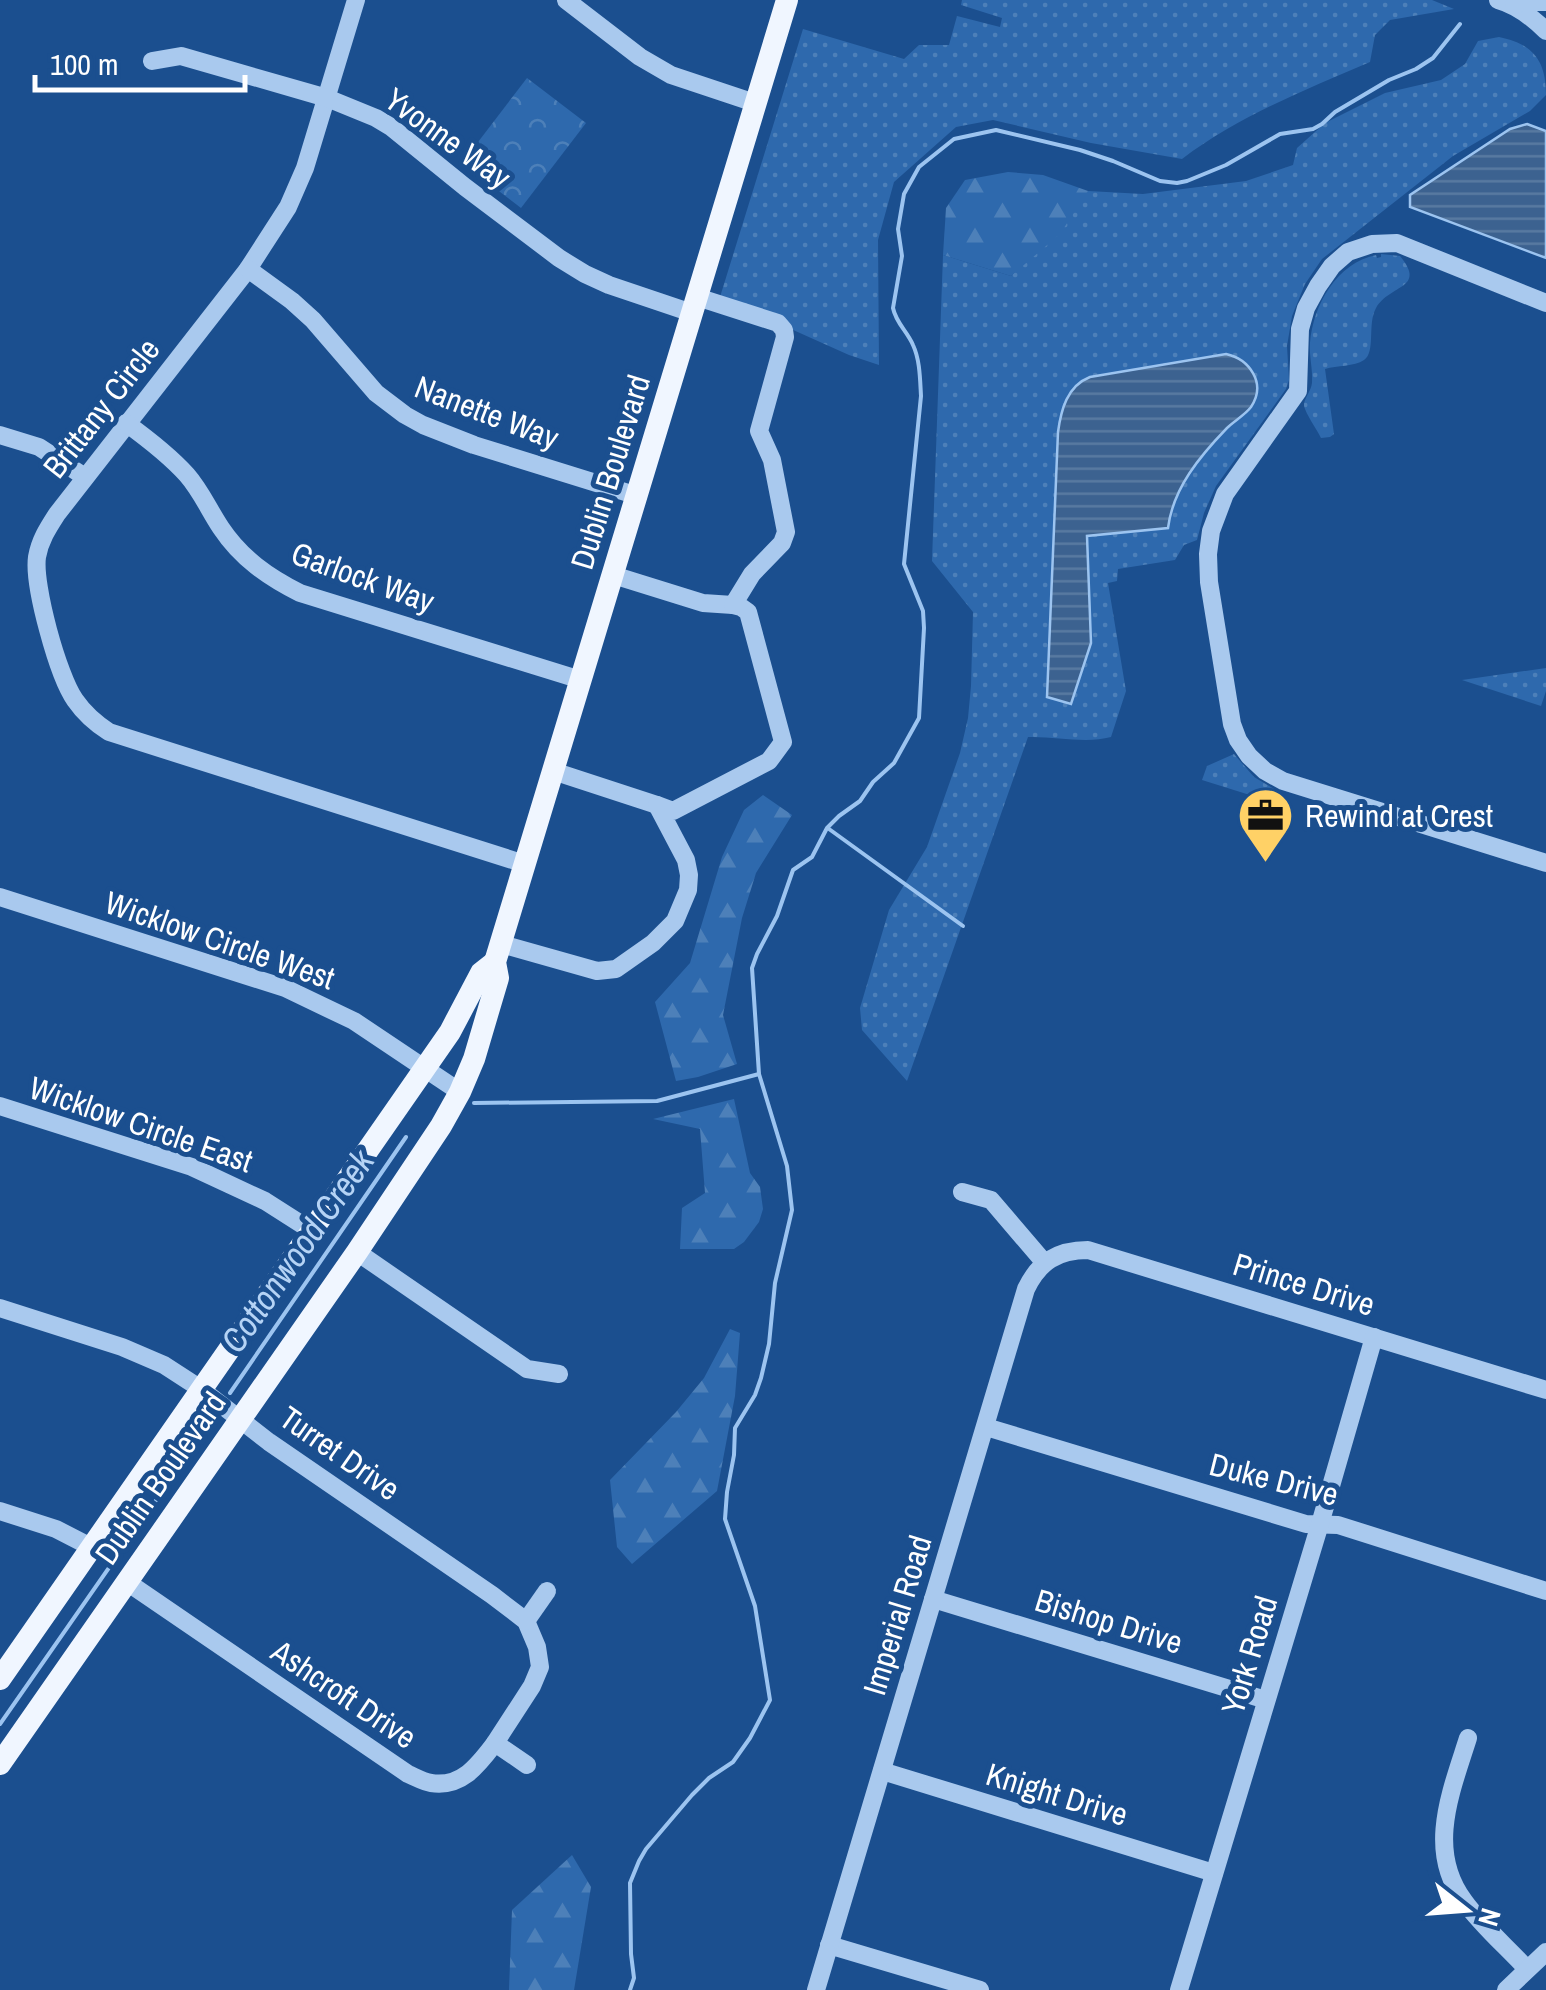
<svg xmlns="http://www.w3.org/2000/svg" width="1546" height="1990" font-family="'Archivo Narrow',sans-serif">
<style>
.grass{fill:url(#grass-dots)}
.forest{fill:url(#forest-firs)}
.park{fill:url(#park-crowns)}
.water{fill:url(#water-rules);stroke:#9cc4f0;stroke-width:2.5}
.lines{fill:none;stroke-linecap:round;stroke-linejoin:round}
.stream{stroke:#9cc4f0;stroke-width:4}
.minor{stroke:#a9c9ee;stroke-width:18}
.major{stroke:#f0f6ff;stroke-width:22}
.labels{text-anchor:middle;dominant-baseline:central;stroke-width:10;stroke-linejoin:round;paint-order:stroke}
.street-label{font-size:32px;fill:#fff;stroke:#1b4f8f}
.poi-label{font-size:32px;fill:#fff;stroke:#1b4f8f;text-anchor:start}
.water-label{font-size:35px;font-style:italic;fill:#b5d3f5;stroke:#1b4f8f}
</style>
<defs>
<pattern id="grass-dots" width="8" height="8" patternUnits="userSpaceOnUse" patternTransform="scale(2.5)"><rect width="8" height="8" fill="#2e69ad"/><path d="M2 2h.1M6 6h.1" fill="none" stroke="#4d80b9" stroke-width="1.8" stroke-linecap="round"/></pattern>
<pattern id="forest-firs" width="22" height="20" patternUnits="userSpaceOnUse" patternTransform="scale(2.5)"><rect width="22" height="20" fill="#2e69ad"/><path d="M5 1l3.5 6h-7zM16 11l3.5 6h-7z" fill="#4d80b9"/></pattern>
<pattern id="park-crowns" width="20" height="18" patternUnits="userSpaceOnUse" patternTransform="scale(2.5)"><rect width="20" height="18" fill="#2e69ad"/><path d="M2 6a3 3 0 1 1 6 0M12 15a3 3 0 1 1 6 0" fill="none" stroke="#4d80b9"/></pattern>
<pattern id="water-rules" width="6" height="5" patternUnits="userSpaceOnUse" patternTransform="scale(2.5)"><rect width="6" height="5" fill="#3c6290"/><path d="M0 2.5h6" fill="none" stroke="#597aa1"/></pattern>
</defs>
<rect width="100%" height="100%" fill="#1b4f8f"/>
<!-- grass -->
<g class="grass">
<path d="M962 0H1432L1454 9 1390 20 1375 35 1370 62C1305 90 1239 116 1182 159L1091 143 993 120 956 127 894 182 878 240 879 365 849 355 720 297 803 29 904 59 919 45H949L957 16 1000 27 1002 18 961 5Z"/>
<path d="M1499 37C1533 44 1546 60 1546 95L1530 111 1453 156 1322 259 1305 284 1292 316 1287 346 1289 380 1286 389 1216 486 1204 513 1197 540 1184 545 1175 560 1118 569 1117 581 1108 583 1126 691 1111 737C1085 744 1055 736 1028 737L907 1081 862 1030 860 1008 889 910 927 847 960 753 968 718 971 686 973 612 932 561 943 255 1011 276 1088 191 1143 194 1246 181 1293 165 1297 148 1325 123 1385 93 1441 80 1465 64 1478 41Z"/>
<path d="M1381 254 1400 256C1427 289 1390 284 1376 308 1367 324 1376 352 1364 360 1354 367 1337 365 1325 369L1334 434 1330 437 1321 438C1318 431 1303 410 1304 404 1305 397 1311 391 1312 383 1313 369 1309 356 1310 343 1313 305 1337 263 1376 255L1377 258 1381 257Z"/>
<path d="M1546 668V691L1541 706 1462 680Z"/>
<path d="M1234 754 1254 777 1274 789 1277 798H1271L1269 801 1202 780 1207 766Z"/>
</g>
<!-- forest -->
<g class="forest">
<path d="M1008 172 1043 175 1088 191 1060 234 1011 276 943 255 946 208 965 180Z"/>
<path d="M763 795 792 815 756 873 742 918 723 1015 737 1064 698 1077 676 1081 655 1002 690 963 722 857 744 810Z"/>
<path d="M734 1099 750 1173 760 1187 763 1209 759 1222 744 1242 734 1249H680L682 1208 705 1193 700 1129 653 1119Z"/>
<path d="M730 1329 740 1333 735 1396 717 1491 632 1564 617 1547 610 1480 676 1412 704 1378Z"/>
<path d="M572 1855 591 1887 574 1990H509L512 1910Z"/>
</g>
<!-- park -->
<path class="park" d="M527 78 586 123 521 208 462 163Z"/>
<!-- water -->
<g class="water">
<path d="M1527 124 1546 131V258L1410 207V195L1510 129Z"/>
<path d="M1226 354C1249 359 1267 383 1251 407 1245 415 1234 421 1227 428 1200 456 1173 488 1168 528L1087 536 1091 643 1071 704 1047 697 1058 432C1061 410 1067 386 1090 377Z"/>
</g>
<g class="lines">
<!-- stream -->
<g class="stream">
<path d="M829 829 963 926"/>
<path d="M474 1103 657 1101 759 1074"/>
<path d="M230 1393 406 1137"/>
<path d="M0 1724 212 1420"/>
<path d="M630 1990 634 1978 631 1954 630 1883 639 1861 646 1849 692 1795 709 1778 733 1762 750 1738 770 1700 755 1606 725 1519 727 1492 734 1455 735 1428 755 1395 761 1378 769 1344 775 1283 792 1210 787 1166 759 1074 752 968 757 954 777 916 793 870 812 857 827 828 839 816 860 801 873 782 894 763 919 718 924 628 923 611 904 564 921 396C920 379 920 360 913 345 907 331 896 323 893 308L902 256 898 229 904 194 919 167 954 139 996 130 1080 150 1113 161 1160 181 1177 183 1187 181 1226 165 1280 134 1313 129 1322 124 1335 112 1389 80 1416 69 1433 58 1460 24"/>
</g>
<!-- minor -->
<g class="minor">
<path d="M356 0 305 168 288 207 248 269 57 514C48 528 40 540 37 557 33 585 58 676 75 700 84 713 95 723 109 732L525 864"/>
<path d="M566 0 640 57 671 75 755 103"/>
<path d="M1498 0C1516 5 1532 17 1546 31"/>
<path d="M1514 5 1524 2H1546"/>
<path d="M152 61 181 56 327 98 376 118 391 127 465 187 559 258 585 274 609 285 692 313"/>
<path d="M248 269 292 301 313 320 376 393 405 415 423 425 474 445 638 496"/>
<path d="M1546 303 1397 243 1372 244 1348 252 1332 266 1318 286 1306 308 1300 329 1298 391 1225 494 1211 531 1208 554 1209 582 1232 724 1238 740 1249 756 1265 771 1283 781 1546 863"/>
<path d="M126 423C148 439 169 455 187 475 201 491 209 510 221 528 241 558 268 577 300 593L581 680"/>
<path d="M0 435 39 447 85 477"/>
<path d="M613 575 703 603 733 605"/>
<path d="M553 771 657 805"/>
<path d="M0 897 285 988 354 1021 460 1092"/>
<path d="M501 944 597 971 616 969 653 943 675 921 688 890 689 875 686 860 657 805 673 811 769 761 783 742 748 612 741 607 733 605 752 574 782 543 786 532 772 460 759 431 785 337 784 330 778 323 697 297"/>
<path d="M0 1106 192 1167 265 1201 312 1231"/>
<path d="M962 1192 991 1200 1044 1262"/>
<path d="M357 1252 527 1369 559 1374"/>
<path d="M0 1308 122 1347 164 1365 201 1389 269 1442 492 1595 526 1621 537 1647 540 1667 532 1686 495 1743"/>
<path d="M986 1427 1306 1524 1338 1525 1546 1591"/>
<path d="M0 1511 56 1529 91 1547"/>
<path d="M127 1582 408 1774C415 1777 424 1782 431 1783 462 1788 479 1764 495 1743L527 1765"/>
<path d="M933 1599 1266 1700"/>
<path d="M526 1621 547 1591"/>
<path d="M1468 1738C1451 1792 1426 1850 1464 1901 1482 1926 1507 1947 1527 1969"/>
<path d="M882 1771 1214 1873"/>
<path d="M829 1945 980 1990"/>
<path d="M816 1990 1026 1289C1039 1262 1057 1250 1088 1250L1546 1390"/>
<path d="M1179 1990 1320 1524 1374 1337"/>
<path d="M1506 1990 1546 1952"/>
</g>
<!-- major -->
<g class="major">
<path d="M0 1679 450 1032 481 973 495 962"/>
<path d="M0 1764 357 1252 441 1126 460 1092 474 1059 498 978 495 962 787 0"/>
</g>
</g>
<!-- icons -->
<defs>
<symbol id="office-pin" viewBox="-11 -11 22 30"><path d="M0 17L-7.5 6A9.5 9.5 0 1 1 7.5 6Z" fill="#ffd166" stroke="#1b4f8f"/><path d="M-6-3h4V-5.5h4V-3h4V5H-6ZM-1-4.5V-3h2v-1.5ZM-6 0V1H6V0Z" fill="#111"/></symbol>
</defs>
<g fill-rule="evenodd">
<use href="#office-pin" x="1234" y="784" width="63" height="86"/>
</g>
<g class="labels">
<!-- street labels -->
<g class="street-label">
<text transform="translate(448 138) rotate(36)">Yvonne Way</text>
<text transform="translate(101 408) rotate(-52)">Brittany Circle</text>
<text transform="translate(487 412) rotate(21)">Nanette Way</text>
<text transform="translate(610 472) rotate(-73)">Dublin Boulevard</text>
<text transform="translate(363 577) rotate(20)">Garlock Way</text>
<text transform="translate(220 940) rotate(19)">Wicklow Circle West</text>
<text transform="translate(141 1124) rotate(19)">Wicklow Circle East</text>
<text transform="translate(1304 1284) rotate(17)">Prince Drive</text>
<text transform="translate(340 1453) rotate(35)">Turret Drive</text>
<text transform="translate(160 1478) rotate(-55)">Dublin Boulevard</text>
<text transform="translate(1274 1479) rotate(14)">Duke Drive</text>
<text transform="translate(897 1615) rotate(-73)">Imperial Road</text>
<text transform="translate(1109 1621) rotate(17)">Bishop Drive</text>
<text transform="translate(1249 1655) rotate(-73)">York Road</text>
<text transform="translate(344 1694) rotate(34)">Ashcroft Drive</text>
<text transform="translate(1057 1794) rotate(17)">Knight Drive</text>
</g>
<!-- poi labels -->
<g class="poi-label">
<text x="1305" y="815">Rewind at Crest</text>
</g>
<!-- water labels -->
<g class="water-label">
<text transform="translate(297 1251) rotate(-55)">Cottonwood Creek</text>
</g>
</g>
<!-- north arrow -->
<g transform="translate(1466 1910) rotate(107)" stroke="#1b4f8f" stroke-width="8" paint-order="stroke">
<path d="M0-8L18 38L0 25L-18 38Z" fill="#ffffff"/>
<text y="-15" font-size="28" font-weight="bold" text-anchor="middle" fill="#ffffff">N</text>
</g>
<!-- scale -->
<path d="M35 75v15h210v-15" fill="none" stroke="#ffffff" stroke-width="5"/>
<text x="50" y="75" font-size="30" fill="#ffffff" stroke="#1b4f8f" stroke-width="8" paint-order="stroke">100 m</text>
</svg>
